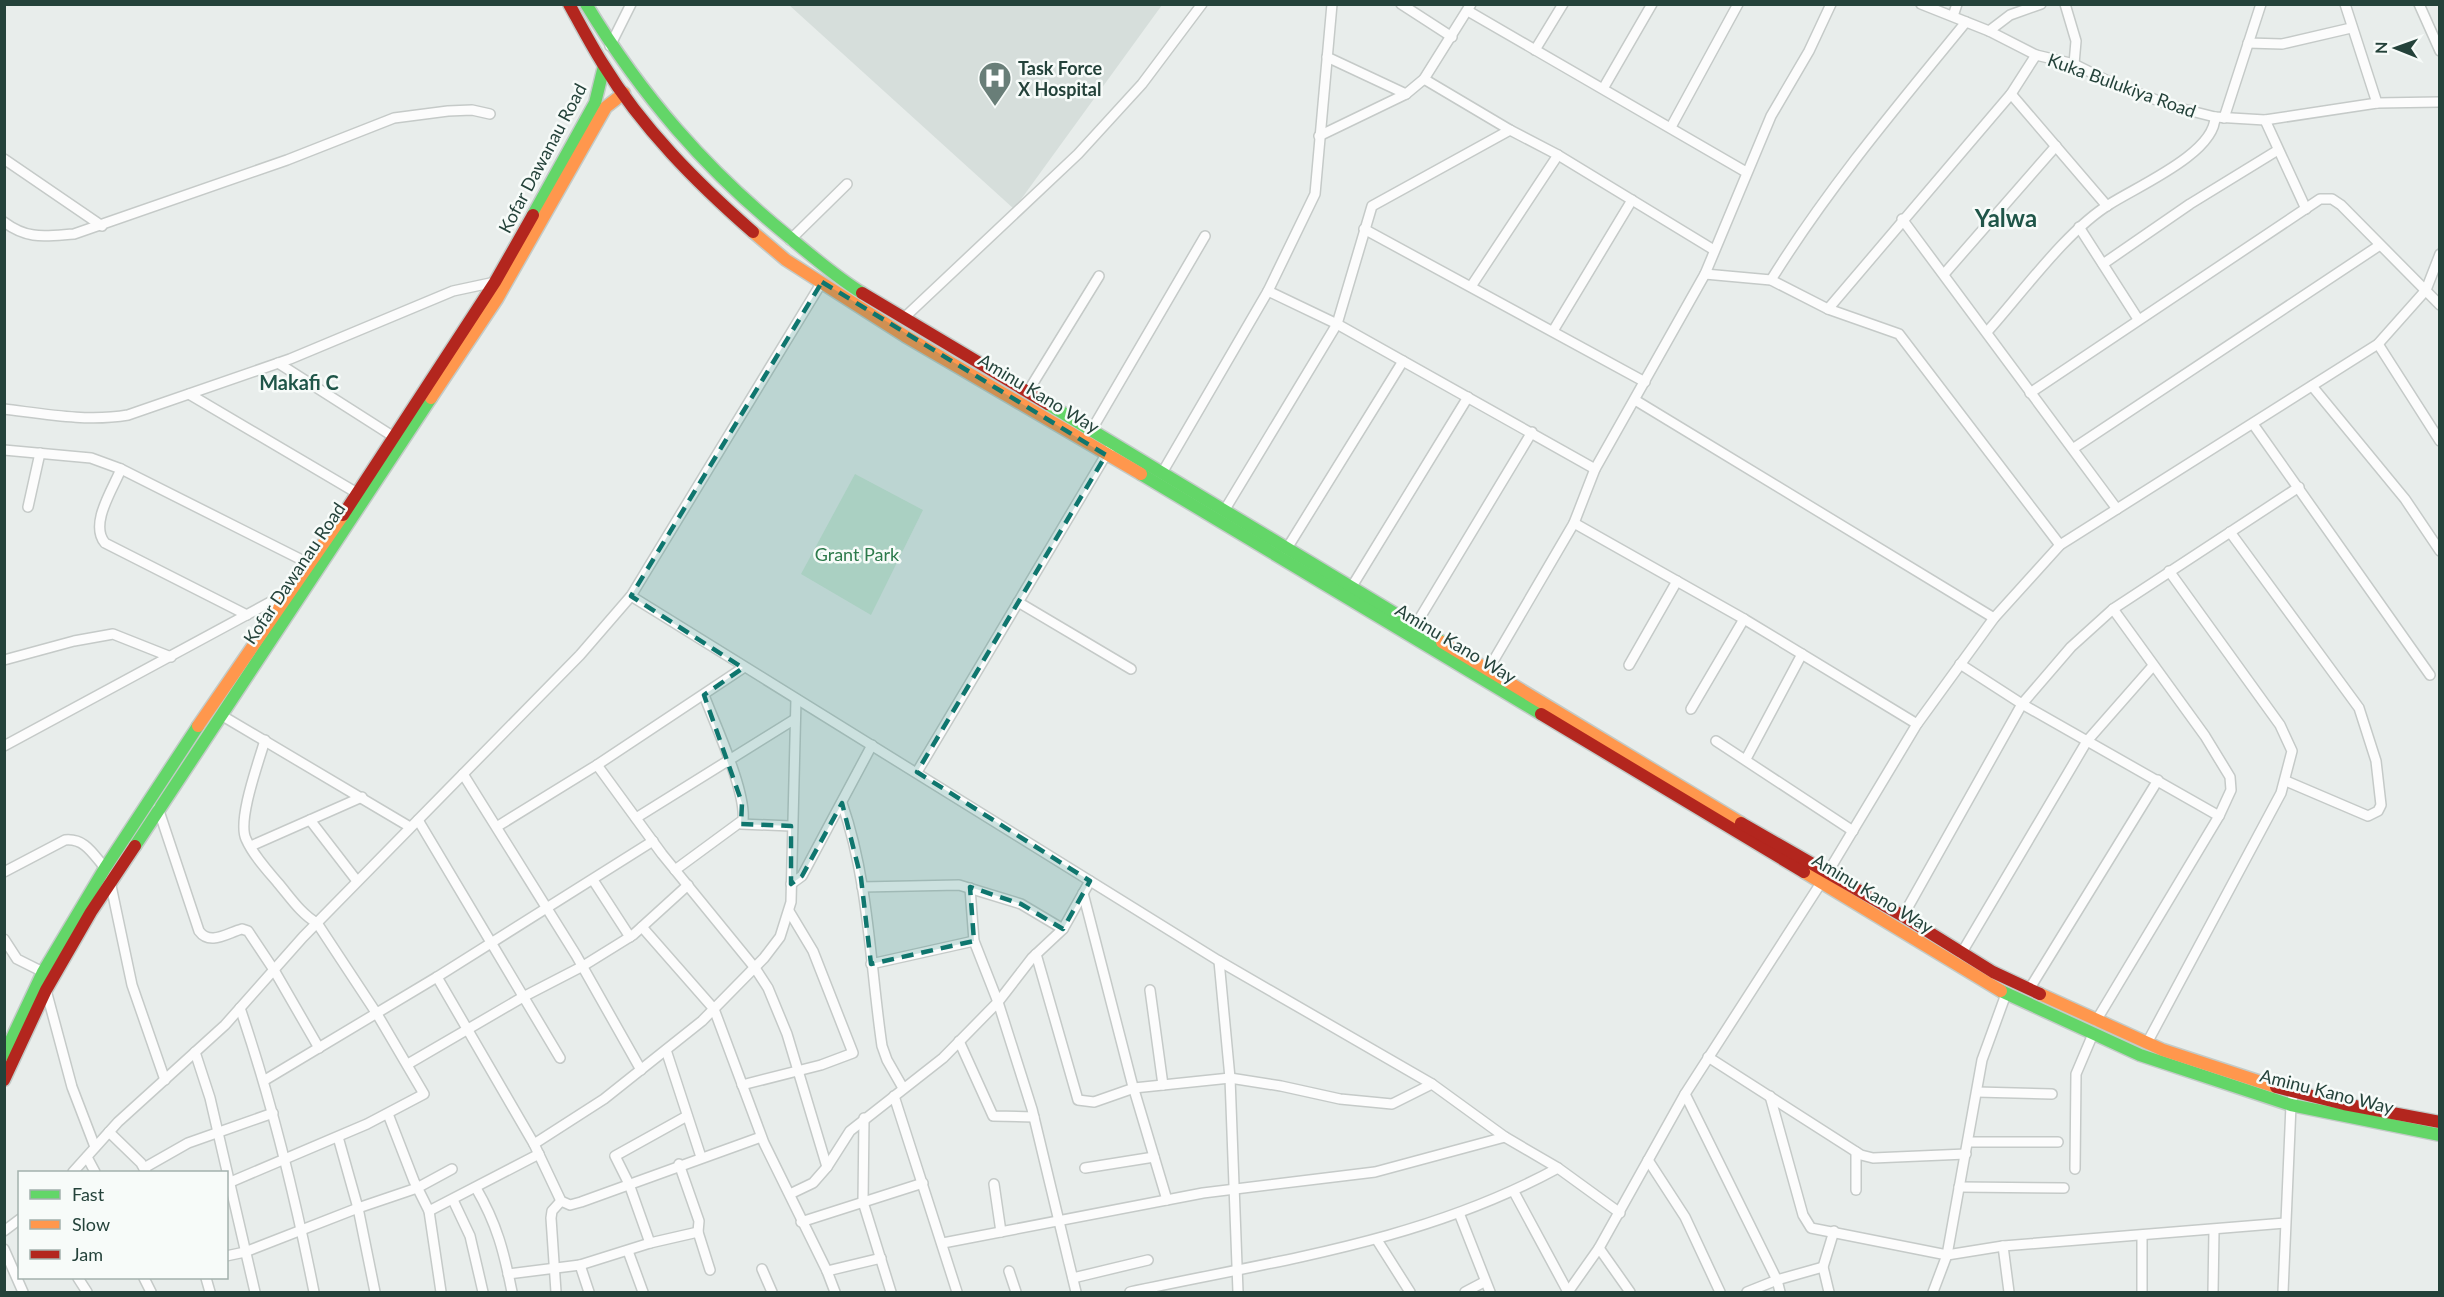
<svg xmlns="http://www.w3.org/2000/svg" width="2444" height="1297" font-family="Lato,sans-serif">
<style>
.built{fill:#d6dedb}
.green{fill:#d1e6d8}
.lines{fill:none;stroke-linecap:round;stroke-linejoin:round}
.street-casing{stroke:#c5cac8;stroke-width:12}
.fast-casing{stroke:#c3cbc8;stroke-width:15}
.slow-casing{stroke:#c3cbc8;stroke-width:15}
.jam-casing{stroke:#c3cbc8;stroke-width:15}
.street{stroke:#fcfcfc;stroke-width:9}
.fast{stroke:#63d668;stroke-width:12}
.slow{stroke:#ff974d;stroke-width:12}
.jam{stroke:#b3261e;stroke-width:12}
.marked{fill:#0f766e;fill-opacity:0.2;stroke:#0f766e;stroke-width:4.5;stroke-dasharray:12 8;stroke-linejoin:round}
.labels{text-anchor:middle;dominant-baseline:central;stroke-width:5;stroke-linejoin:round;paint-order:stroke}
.poi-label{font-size:18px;font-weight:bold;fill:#24423a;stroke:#f7fbf9;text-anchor:start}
.street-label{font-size:18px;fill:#24423a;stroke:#f7fbf9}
.park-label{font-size:18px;fill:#2d7a4b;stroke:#f7fbf9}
.neighbourhood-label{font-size:20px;font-weight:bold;fill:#1f5548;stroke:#f7fbf9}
.district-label{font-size:24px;font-weight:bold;fill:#1f5548;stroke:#f7fbf9}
</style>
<rect width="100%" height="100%" fill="#e8edeb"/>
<!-- built -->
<path class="built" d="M789 5H1162L1014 209Z"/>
<!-- green -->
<path class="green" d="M855 474 923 510 871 615 801 574Z"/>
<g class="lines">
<defs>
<g id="street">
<path d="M1401 4 1452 37"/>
<path d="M1921 4 1989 31 2036 55 2074 64 2114 84 2175 107 2215 117 2265 120 2377 103 2440 102"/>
<path d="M2065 4 2076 41 2074 64"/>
<path d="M2345 4 2377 103"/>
<path d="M2419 4 2440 51"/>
<path d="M1468 11 1746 172"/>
<path d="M1953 16 1957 4"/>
<path d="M1989 31 2010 15 2041 4"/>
<path d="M2248 43 2282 44 2351 28"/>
<path d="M610 46 631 4"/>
<path d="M1535 50 1563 4"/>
<path d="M1327 57 1406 94"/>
<path d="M1424 79 1510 130 1558 155 1714 250"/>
<path d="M1604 87 1652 4"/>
<path d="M2011 94 2107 206"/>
<path d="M2224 118 2261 4"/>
<path d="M2265 120 2306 209"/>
<path d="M1671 127 1738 4"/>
<path d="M1319 136 1406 94 1424 79 1471 4"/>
<path d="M4 159 102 226"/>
<path d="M1902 219 2117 509"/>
<path d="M4 222C28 240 45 236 74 234L287 160 394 118 448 111 472 110 490 114"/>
<path d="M2079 227 2138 319"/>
<path d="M1364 229 1645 382"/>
<path d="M790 240 847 184"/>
<path d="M2103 264 2190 204 2278 150"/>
<path d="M1945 273 2056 146"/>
<path d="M1705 274 1771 280 1828 309 1899 334 2060 545"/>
<path d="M1771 280C1828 188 1898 105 1966 22"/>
<path d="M1472 285 1558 155"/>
<path d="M1268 291 1337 324 1595 469"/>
<path d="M1828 309 2011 94 2036 55"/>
<path d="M906 316 1078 154 1142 84 1202 4"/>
<path d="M1553 331 1632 200"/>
<path d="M1987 332C2022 293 2067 230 2110 204 2138 186 2215 153 2215 117"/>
<path d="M2378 344 2440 441"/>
<path d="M278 363 394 437"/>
<path d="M2312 386 2405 499 2440 551"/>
<path d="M1027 393 1099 276"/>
<path d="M2030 393 2320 199H2332L2341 205 2440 305"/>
<path d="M189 394 357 493"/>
<path d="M1635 400 1994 618"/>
<path d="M4 409C45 414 87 422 128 415L290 359 453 291 495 282"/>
<path d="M2253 424 2430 675"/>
<path d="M1091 431 1205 236"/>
<path d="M2074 448 2380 245"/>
<path d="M4 450 91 458 121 469 308 563"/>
<path d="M121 469C113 489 89 524 105 543L247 615"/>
<path d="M1162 473 1268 291 1315 194 1332 4"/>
<path d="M28 507 40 453"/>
<path d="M1224 511 1337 324 1372 206 1510 130"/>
<path d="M1574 523 1744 619 1917 724"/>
<path d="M2230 532 2359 708 2376 761 2381 805 2378 811 2368 816 2286 781"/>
<path d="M1286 550 1403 361"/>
<path d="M1351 588 1468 397"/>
<path d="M631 596 1219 961 1432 1084 1505 1137 1558 1168 1620 1213"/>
<path d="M1018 602 1131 669"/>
<path d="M1415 626 1532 432"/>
<path d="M4 660 74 641 113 634 171 657"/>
<path d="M1960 664 2022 704 2219 816"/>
<path d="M1629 665 1677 581"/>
<path d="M1488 670 1574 523 1595 469 1705 274 1771 116 1809 51 1831 4"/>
<path d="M1691 709 1744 619"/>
<path d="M221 715 410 827"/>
<path d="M1716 741 1853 831"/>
<path d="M4 746 287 593"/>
<path d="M1746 759 1802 654"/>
<path d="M597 765 662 854 755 968 768 988 787 1034 827 1167"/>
<path d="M917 772 1110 448"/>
<path d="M463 774 576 955 641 1070"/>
<path d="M842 803C869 881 870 965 882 1046L887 1060 903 1088"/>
<path d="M158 808 199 931C210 946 227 933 242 929L248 931 274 970 319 1048"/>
<path d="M636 818 795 719"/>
<path d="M310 820 357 881"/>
<path d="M418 820 560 1058"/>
<path d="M741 824 791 826"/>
<path d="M498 826 597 765 743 668"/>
<path d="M251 846 362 797"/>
<path d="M675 870 743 820C746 790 715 725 704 695"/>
<path d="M4 872 65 840C85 838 93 854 105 868"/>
<path d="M593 880 630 937"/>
<path d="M110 881 132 985 165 1080"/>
<path d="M791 884 802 876 872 745"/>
<path d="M862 887 959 885 1021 904 1063 929"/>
<path d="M970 888 974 941 998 1002 1032 1109 1076 1292"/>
<path d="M1083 893 1132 1083 1167 1200"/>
<path d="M1903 916 2022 704 2071 647 2113 609 2299 487"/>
<path d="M642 927 714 1009 764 1143 827 1271 881 1258"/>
<path d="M4 939 17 959 43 972"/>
<path d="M1036 954 1078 1100 1094 1102 1134 1088 1230 1078 1281 1086 1340 1099 1392 1104 1432 1084"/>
<path d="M1961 954 2087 741 2152 667"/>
<path d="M1219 961 1230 1078 1238 1292"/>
<path d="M871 964 974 941"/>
<path d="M437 977 534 1144 561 1201 570 1205 581 1202 761 1137"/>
<path d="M2030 988 2158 780"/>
<path d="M46 990 72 1087 95 1147"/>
<path d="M1150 990 1163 1085"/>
<path d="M240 1008C272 1102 295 1196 314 1292"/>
<path d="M2096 1021 2219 816 2231 790 2230 777 2205 736 2113 609"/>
<path d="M959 1041 993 1116 1034 1117"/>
<path d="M2147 1043 2281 793 2292 751 2280 725 2169 571"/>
<path d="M666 1050 701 1157"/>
<path d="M195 1052 210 1098 255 1292"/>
<path d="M1708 1057 1861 1155 1873 1158 1966 1154"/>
<path d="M408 1064 523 997 583 966 633 935 688 885"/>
<path d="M265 1080 437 977 653 841"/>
<path d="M742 1085 821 1065 853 1053 813 951 789 911"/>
<path d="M1977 1092 2052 1094"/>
<path d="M1685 1094 1777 1280 1780 1292"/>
<path d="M894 1096 957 1292"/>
<path d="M1770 1096 1803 1215 1811 1228 1947 1255 2003 1246 2285 1223"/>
<path d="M388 1114 414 1181 429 1211 441 1292"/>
<path d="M864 1118 863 1202 891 1292"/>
<path d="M109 1132 141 1163 146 1172"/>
<path d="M338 1137 358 1208 375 1292"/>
<path d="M1969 1142H2058"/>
<path d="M534 1144 604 1099 702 1021 764 958 780 937 791 902 796 699"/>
<path d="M1856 1152V1190"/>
<path d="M87 1157 95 1172"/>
<path d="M1648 1160 1685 1217 1720 1292"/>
<path d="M144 1168 188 1143 273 1113"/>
<path d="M1085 1168 1154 1157"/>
<path d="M2075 1169 2076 1074 2093 1034"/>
<path d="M73 1172 118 1122 225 1025 303 937 580 655 631 596 822 282"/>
<path d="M226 1184 367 1124 424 1094 377 1014 317 923C301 914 290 897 278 883 267 870 253 855 246 839 237 820 259 761 265 740"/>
<path d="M994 1184 1001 1232"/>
<path d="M1959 1187 2064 1188"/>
<path d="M476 1188C497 1224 504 1252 512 1292"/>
<path d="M1514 1192 1568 1292"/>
<path d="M790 1194 813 1183 827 1167 850 1131 943 1058 998 1002 1032 958 1063 929 1090 881"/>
<path d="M453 1200 470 1236 483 1292"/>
<path d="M429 1211 539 1154"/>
<path d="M1459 1213 1490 1292"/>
<path d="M801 1222 923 1183"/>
<path d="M4 1231 20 1219"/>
<path d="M698 1232 710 1270"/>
<path d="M1377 1240 1410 1292"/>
<path d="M650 1243 629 1184 615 1156 687 1116"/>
<path d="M943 1243 1203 1193 1375 1172 1505 1137"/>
<path d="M2003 1246 2009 1292"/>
<path d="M1599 1248 1630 1292"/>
<path d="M4 1249 23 1292"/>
<path d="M628 1251 643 1292"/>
<path d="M226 1256 245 1252 358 1208 417 1188 452 1169"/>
<path d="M580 1265 589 1292"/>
<path d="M762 1269 772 1292"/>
<path d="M827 1271 835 1292"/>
<path d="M1009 1271 1016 1292"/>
<path d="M508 1274 580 1265 650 1243 698 1232 699 1221 679 1164"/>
<path d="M78 1278 87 1292"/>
<path d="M144 1278 151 1292"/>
<path d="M206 1278 210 1292"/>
<path d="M1073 1278 1148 1260"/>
<path d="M556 1292 551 1218 552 1211 561 1201"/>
<path d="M1130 1292C1278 1260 1422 1242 1558 1168"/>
<path d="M1465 1292 1484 1282"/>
<path d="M1568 1292 1599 1248 1685 1094 1828 872 1917 724 1994 618 2060 545 2378 344 2426 290 2440 254"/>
<path d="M1747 1292 1777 1280 1823 1267"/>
<path d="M1829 1292 1823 1267 1834 1231"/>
<path d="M1933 1292 1947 1255 1982 1060 2006 994"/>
<path d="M2142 1292V1237"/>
<path d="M2213 1292 2214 1231"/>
<path d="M2283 1292 2291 1105 2294 1092"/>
</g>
<g id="fast">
<path d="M586 4C642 96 705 169 789 237 813 257 836 277 862 293"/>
<path d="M533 215 595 103 604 66"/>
<path d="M1048 404 1442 642"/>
<path d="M1141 474 1541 714"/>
<path d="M135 846 431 398"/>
<path d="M2001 991 2140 1055 2291 1105 2440 1135"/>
<path d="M4 1055 43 972 105 868 198 726"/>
</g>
<g id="slow">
<path d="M753 232 786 260 905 336 1141 474"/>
<path d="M431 398 497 299 606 107 624 93"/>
<path d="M1442 642 1741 823"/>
<path d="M198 726 343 515"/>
<path d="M1804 872 2001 991"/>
<path d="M2040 994 2163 1050 2276 1087"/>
</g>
<g id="jam">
<path d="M569 4C580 24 591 45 603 64 642 128 697 183 753 232"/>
<path d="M862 293 1048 404"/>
<path d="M343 515 495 282 533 215"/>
<path d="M1541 714 1804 872"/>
<path d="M1741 823 1903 916 1993 972 2040 994"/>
<path d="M4 1080 46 990 91 912 135 846"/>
<path d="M2276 1087 2344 1104 2440 1122"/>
</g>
</defs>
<!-- street casing -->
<use href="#street" class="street-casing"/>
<!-- fast casing -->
<use href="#fast" class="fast-casing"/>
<!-- slow casing -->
<use href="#slow" class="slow-casing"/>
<!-- jam casing -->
<use href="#jam" class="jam-casing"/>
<!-- street -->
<use href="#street" class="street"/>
<!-- fast -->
<use href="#fast" class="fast"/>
<!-- slow -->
<use href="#slow" class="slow"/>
<!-- jam -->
<use href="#jam" class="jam"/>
</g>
<!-- marked area -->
<path class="marked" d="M822 282 1106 455 917 772 1090 881 1063 929 1021 904 970 887 974 941 871 964 861 878 842 803 802 876 791 884V826L741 824 742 803 704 695 743 668 631 596Z"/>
<!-- icons -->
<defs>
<symbol id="hospital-pin" viewBox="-11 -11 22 30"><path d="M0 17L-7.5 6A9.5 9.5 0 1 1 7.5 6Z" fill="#697e78" stroke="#f7fbf9"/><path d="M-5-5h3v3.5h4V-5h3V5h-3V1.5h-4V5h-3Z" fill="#fff"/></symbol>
</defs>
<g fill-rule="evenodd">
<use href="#hospital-pin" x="976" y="59" width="38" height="52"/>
</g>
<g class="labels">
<!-- poi labels -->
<g class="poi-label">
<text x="1018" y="68">Task Force<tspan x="1018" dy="21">X Hospital</tspan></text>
</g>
<!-- street labels -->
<g class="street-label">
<text transform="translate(2122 85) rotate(20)">Kuka Bulukiya Road</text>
<text transform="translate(542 158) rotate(-62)">Kofar Dawanau Road</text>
<text transform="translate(1039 393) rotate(31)">Aminu Kano Way</text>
<text transform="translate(294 573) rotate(-56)">Kofar Dawanau Road</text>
<text transform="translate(1456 643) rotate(31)">Aminu Kano Way</text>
<text transform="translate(1873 893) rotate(31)">Aminu Kano Way</text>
<text transform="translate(2327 1091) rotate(14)">Aminu Kano Way</text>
</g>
<!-- park labels -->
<g class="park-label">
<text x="857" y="554">Grant Park</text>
</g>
<!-- neighbourhood labels -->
<g class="neighbourhood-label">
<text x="299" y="382">Makafi C</text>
</g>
<!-- district labels -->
<g class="district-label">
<text x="2006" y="217">Yalwa</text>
</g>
</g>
<!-- border -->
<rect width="2444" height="1297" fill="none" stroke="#24423a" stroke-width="12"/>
<!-- legend -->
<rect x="18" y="1171" width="210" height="108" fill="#f7fbf9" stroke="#a3b1ad" stroke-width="1.5"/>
<rect x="30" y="1190" width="30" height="9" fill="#63d668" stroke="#a3b1ad" stroke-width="1.5"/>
<text x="72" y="1201" font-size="18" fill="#24423a">Fast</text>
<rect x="30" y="1220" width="30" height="9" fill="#ff974d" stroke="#a3b1ad" stroke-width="1.5"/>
<text x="72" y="1231" font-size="18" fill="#24423a">Slow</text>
<rect x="30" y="1250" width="30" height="9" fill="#b3261e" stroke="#a3b1ad" stroke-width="1.5"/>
<text x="72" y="1261" font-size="18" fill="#24423a">Jam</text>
<!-- north arrow -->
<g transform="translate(2396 48) rotate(271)" stroke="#f7fbf9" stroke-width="4.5" paint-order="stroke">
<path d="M0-4.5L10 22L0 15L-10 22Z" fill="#24423a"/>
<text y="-9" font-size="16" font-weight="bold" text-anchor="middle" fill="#24423a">N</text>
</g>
</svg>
